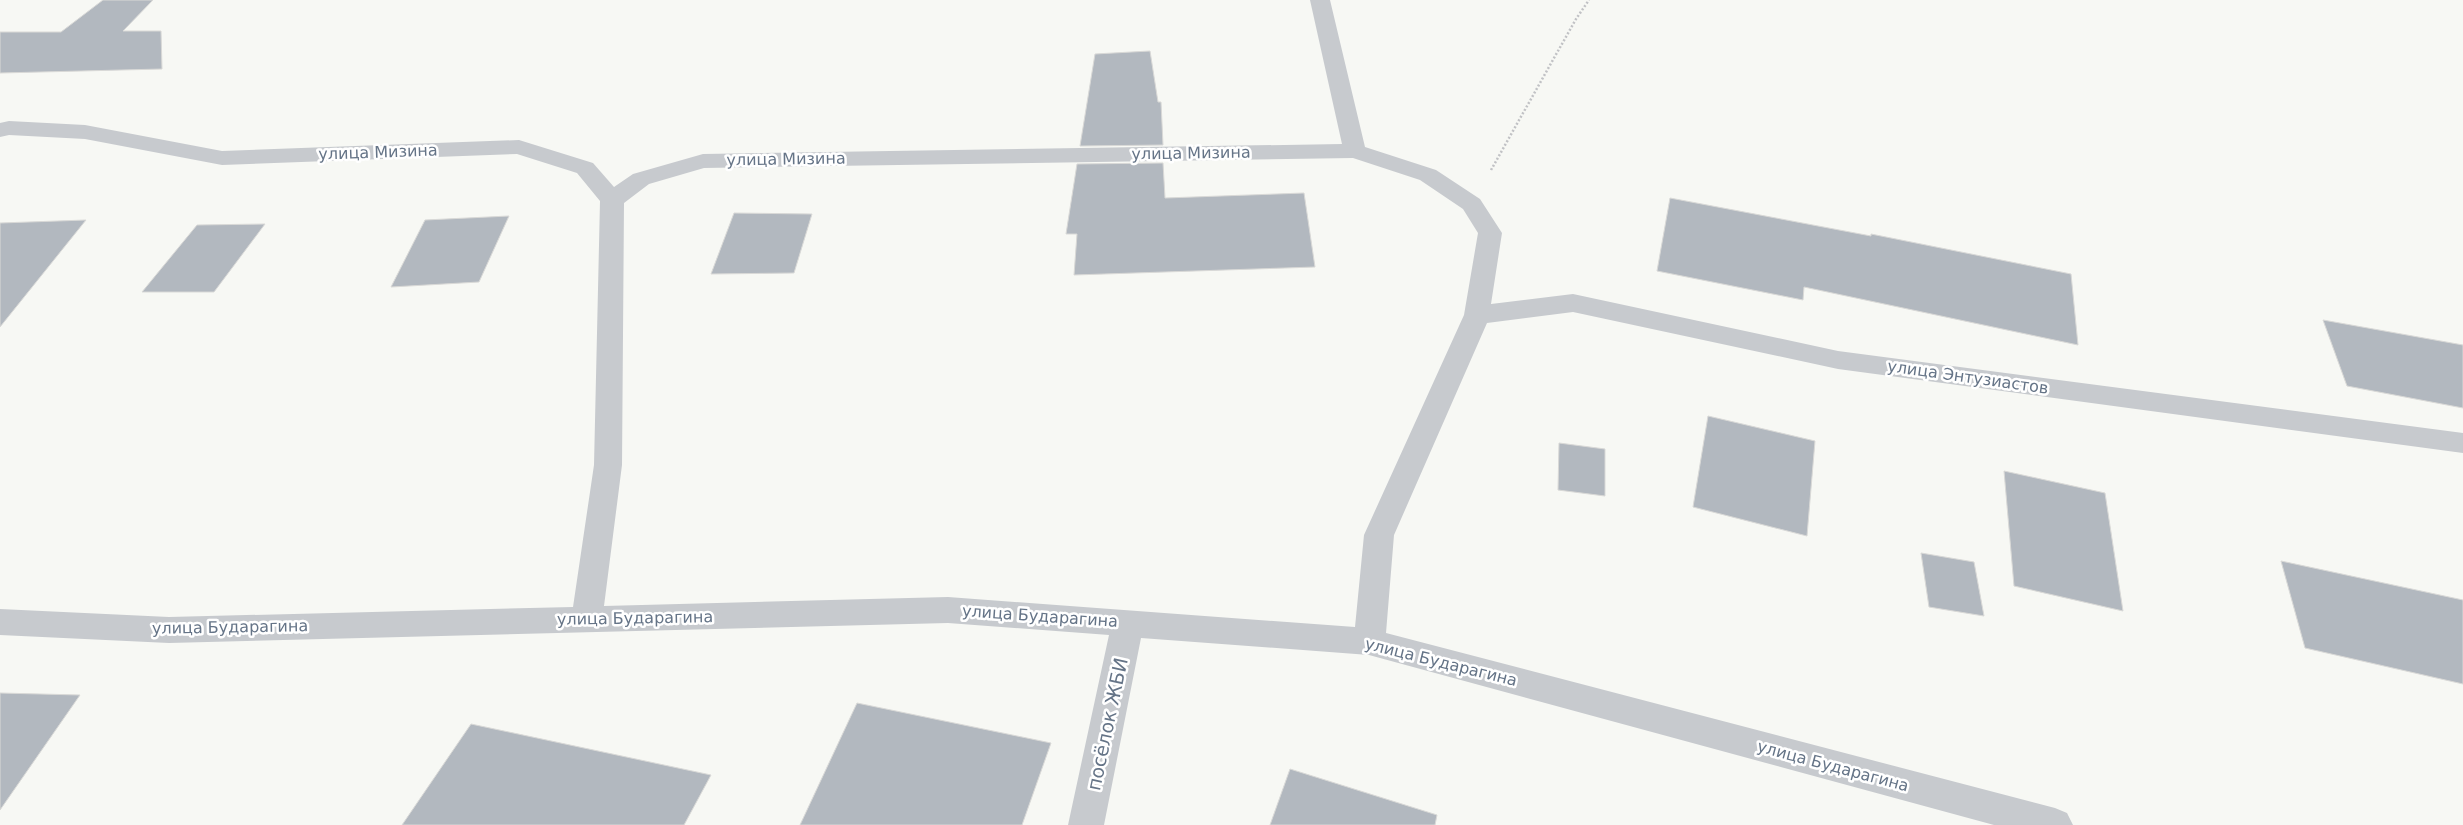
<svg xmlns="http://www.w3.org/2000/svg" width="2463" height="825" font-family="'DejaVu Sans',sans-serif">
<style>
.building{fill:#b2b8bf;stroke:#d9d9d7}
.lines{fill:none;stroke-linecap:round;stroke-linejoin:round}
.path{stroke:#c1c2c5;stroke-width:2.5;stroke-dasharray:2 2;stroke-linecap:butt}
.minor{fill:#c7cace;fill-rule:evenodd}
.labels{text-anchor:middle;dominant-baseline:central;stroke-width:5;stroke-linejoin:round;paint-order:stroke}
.street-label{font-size:16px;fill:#657487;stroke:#fff}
.near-street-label{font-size:19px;fill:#657487;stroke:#fff}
</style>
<rect width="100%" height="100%" fill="#f7f8f4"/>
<!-- building -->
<g class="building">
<path d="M103 0H153L123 31H161L162 69 0 73V32H61Z"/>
<path d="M1150 51 1158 102H1161L1163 145 1080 146 1095 54Z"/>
<path d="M1163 163 1165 198 1304 193 1315 267 1074 275 1077 234H1066L1077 164Z"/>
<path d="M1670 198 1871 236V234L2071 274 2078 345 1804 287 1803 300 1657 271Z"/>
<path d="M734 213 812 214 794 273 711 274Z"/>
<path d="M509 216 479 282 391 287 425 220Z"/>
<path d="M86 220 0 327V223Z"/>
<path d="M265 224 214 292H142L197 225Z"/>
<path d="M2323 320 2463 345V408L2347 386Z"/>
<path d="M1708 416 1815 441 1807 536 1693 507Z"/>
<path d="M1559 443 1605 449V496L1558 490Z"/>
<path d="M2004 471 2105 493 2123 611 2014 586Z"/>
<path d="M1921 553 1974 562 1984 616 1929 607Z"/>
<path d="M2281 561 2463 600V684L2305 648Z"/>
<path d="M0 693 80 695 0 810Z"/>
<path d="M857 703 1051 743 1022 825H800Z"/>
<path d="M471 724 711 775 684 825H402Z"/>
<path d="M1290 769 1437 815 1435 825H1270Z"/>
</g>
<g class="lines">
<!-- path -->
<path class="path" d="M1491 170 1576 19 1589 0"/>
<!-- minor -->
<path class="minor" d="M1310 0H1330L1365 147 1436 170 1480 199 1502 233 1491 304 1573 294 1838 351 2463 433V453L1838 369 1573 312 1487 323 1394 535 1386 633 2055 808 2067 813 2073 825H1994L1369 655 1141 638 1104 825H1068L1109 635 948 623 169 643 0 635V609L169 617 573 607 594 465 600 201 577 173 517 154 222 165 85 139 9 135 0 137V123L9 121 85 125 222 151 519 140 593 163 614 187 633 174 703 154 1342 144ZM1353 158 1420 180 1463 209 1478 233 1464 315 1364 535 1355 627 948 597 604 606 622 465 624 203 649 184 704 168Z"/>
</g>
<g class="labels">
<!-- street labels -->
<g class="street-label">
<text transform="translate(378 152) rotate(-2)">улица Мизина</text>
<text transform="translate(1191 153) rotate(-1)">улица Мизина</text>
<text transform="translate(786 159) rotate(-1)">улица Мизина</text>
<text transform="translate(1968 377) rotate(8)">улица Энтузиастов</text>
<text transform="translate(1040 616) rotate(4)">улица Бударагина</text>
<text transform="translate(635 618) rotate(-1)">улица Бударагина</text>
<text transform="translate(230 627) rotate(-1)">улица Бударагина</text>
<text transform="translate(1441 662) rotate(14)">улица Бударагина</text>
<text transform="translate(1833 766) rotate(15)">улица Бударагина</text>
</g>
<!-- near-street labels -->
<g class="near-street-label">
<text transform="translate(1107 724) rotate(-78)">посёлок ЖБИ</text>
</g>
</g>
</svg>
